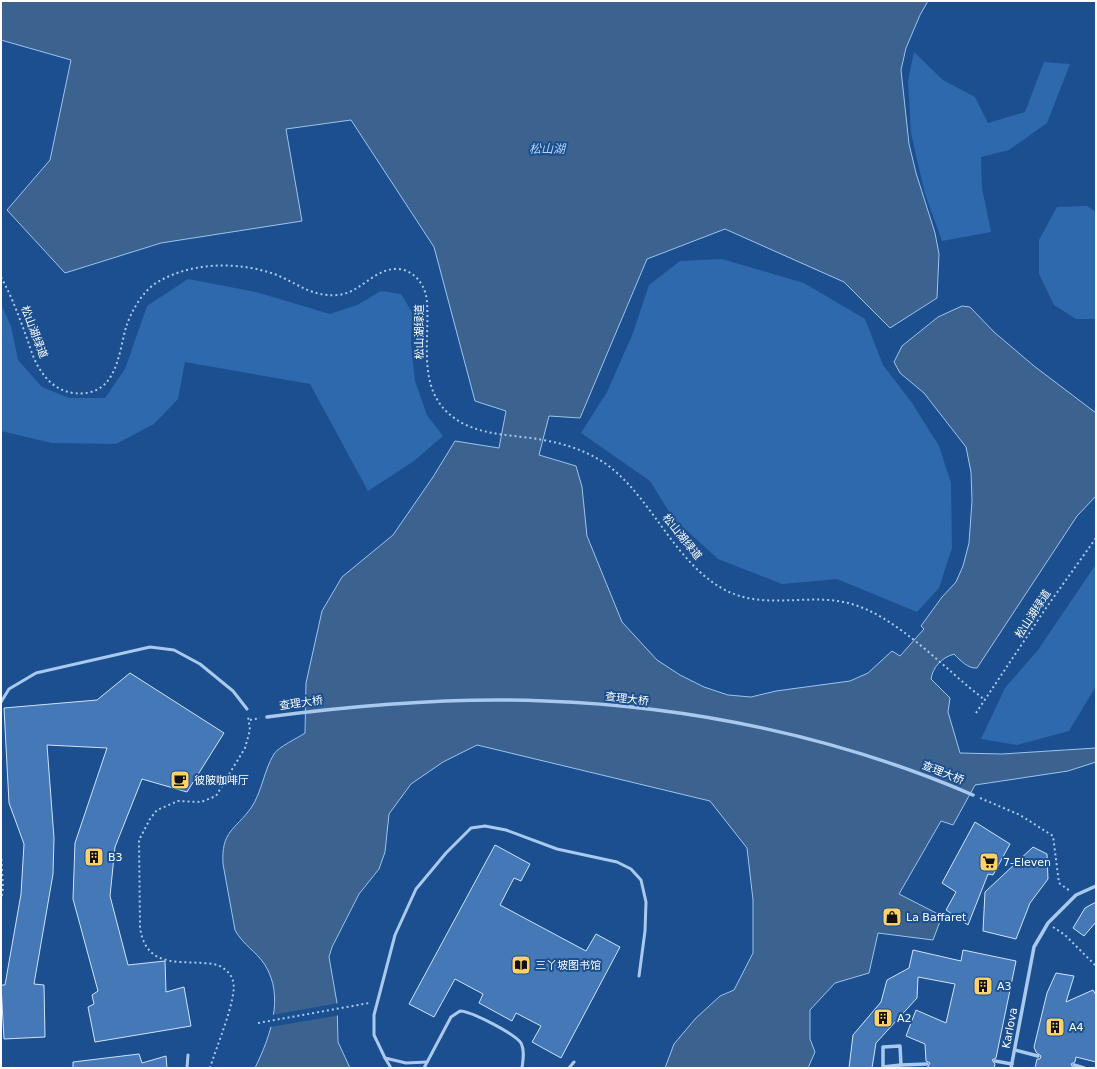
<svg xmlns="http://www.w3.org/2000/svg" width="1097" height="1069" font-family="'DejaVu Sans','Noto Sans SC',sans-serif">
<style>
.green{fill:#2e69ad}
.water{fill:#3c6290;stroke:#9cc4f0}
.pier{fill:#1b4f8f}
.building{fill:#4478b7;stroke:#cfe3fa}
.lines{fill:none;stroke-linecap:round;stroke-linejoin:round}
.path{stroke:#a9c9ee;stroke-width:2;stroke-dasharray:2 3;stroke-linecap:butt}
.service{stroke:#a9c9ee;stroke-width:3}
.pedestrian{stroke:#a9c9ee;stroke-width:3.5}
.labels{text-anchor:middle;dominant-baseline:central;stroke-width:4;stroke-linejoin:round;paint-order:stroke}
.street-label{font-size:11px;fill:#fff;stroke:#1b4f8f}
.poi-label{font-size:11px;fill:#fff;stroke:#1b4f8f;text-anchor:start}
.water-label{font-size:12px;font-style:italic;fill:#b5d3f5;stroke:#1b4f8f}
</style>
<rect width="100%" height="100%" fill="#1b4f8f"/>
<!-- green -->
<g class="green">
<path d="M914 52 943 80 975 97 988 123 1025 112 1044 62 1070 64 1047 123 1009 150 981 157 982 188 991 232 942 241 925 194 911 133 908 81Z"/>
<path d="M1087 206 1096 212V319H1076L1054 305 1039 274V240L1057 207Z"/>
<path d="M722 259 804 283 865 319 883 365 912 403 939 446 951 483 952 548 939 588 917 612 837 579 782 584 718 559 673 518 650 481 581 433 607 392 633 333 649 285 680 261Z"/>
<path d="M188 279 256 292 330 314 357 305 381 291 401 294 412 312 411 344 415 381 427 415 443 436 414 461 368 491 310 384 185 362 178 399 154 424 116 444 52 443 1 431V304L11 326 18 360 42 387 69 398H105L125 369 147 306Z"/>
<path d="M1096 564V686L1069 731 1017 745 981 739 1005 688 1038 650Z"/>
</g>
<!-- water -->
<path class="water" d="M1 1H928L920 15 906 48 901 70 909 144 916 173 935 233 939 254 937 298 890 328 844 282 725 229 647 259 580 418 549 416 539 455 576 466 582 487 587 536 622 622 657 660 680 675 704 687 728 695 751 697 776 691 850 681 868 673 892 651 900 656 924 629 921 626 942 597 956 582 963 566 969 543 972 501 971 472 966 447 924 393 900 373 894 362 902 346 938 317 962 306 970 307 994 332 1034 366 1096 413V496L1077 516 977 668C968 669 960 660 954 654 941 658 933 667 931 679L950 698 948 712 960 753 1002 754 1096 748V762L1068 771 975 785 953 825 941 821 899 894 942 916 933 940 878 933 869 973 835 983 810 1010V1039L815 1052 808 1068H665L674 1044 696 1018 720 996 734 990 753 953V900L747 848 710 801 477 745 443 762 411 784 389 814 385 852 379 869 359 894 332 947 329 957 337 1003 338 1042 350 1068H255C270 1037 285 997 265 965 256 951 243 945 235 930L223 864C221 831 235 830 251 808 262 792 264 770 274 754 278 747 298 738 305 733L306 683 322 611 342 577 393 535 433 477 455 441 499 448 506 411 475 401 434 247 351 120 286 129 302 221 161 243 65 273 7 210 50 160 71 60 1 40Z"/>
<!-- pier -->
<path class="pier" d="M339 1003 340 1015 270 1027 272 1015Z"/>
<!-- building -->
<g class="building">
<path d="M130 673 224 733 187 792 142 779 115 847 110 896 128 965 165 961 166 992 184 987 191 1026 95 1042 88 1007 94 1004 92 995 98 991 73 899 75 843 107 748 47 745 54 838 53 874 34 984 44 985 45 1037 4 1039 1 985H5L21 894 24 844 9 803 4 708 97 700Z"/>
<path d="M975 822 1010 844 993 875 988 874 968 925 946 910 956 892 942 883Z"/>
<path d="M495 845 530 864 521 881 514 878 500 905 586 951 596 934 620 947 561 1058 532 1042 541 1026 516 1013 512 1021 479 1003 483 994 455 979 434 1017 409 1004Z"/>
<path d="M1033 847 1047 854 1048 879 1030 903 1016 939 983 931 985 892Z"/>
<path d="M1096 902V922L1084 936 1073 928 1085 908Z"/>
<path d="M913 950 961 961 963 950 1016 961 996 1058 992 1060 995 1064 994 1068H927L930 1063 926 1061 925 1044 906 1036 916 1010 946 1023 955 984 918 977 917 998 876 1043 872 1068H849L853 1035 881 1002 887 980 909 968Z"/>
<path d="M1056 973 1074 976 1066 1002 1093 990 1096 995V1062L1076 1057 1075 1062 1071 1064 1073 1068H1035L1037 1059H1040L1041 1056 1036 1052 1034 1047 1047 993Z"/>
<path d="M139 1054 142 1063 166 1056 167 1068H73V1062Z"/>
</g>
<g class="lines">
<!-- path -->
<g class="path">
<path d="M1 277C11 295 18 314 25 333 30 346 33 360 41 371 48 382 59 391 73 393 116 398 118 357 126 327 131 312 142 292 156 283 190 262 237 261 274 274 298 283 310 297 338 295 361 293 375 267 399 269 416 271 426 287 427 302 430 347 414 398 464 424 488 436 517 435 543 440 566 444 587 451 606 464 653 498 675 565 727 591 766 610 808 593 848 603 897 615 945 670 985 700"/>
<path d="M976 713 1046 608 1096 538"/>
<path d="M250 720 260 718"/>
<path d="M980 798 1020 815 1053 836 1059 883 1070 891"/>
<path d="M1 854 3 888 1 900"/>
<path d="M1053 927 1065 935 1096 966"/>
<path d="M258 1023 369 1003"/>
<path d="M210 1068C215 1050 238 997 233 981 231 973 225 969 218 965 186 958 146 973 140 927L139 840 150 819 157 810 178 801 201 802 216 796 245 748 250 730 248 716"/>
</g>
<!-- service -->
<g class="service">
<path d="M1 702 9 689 36 673 150 647 174 650 200 664 233 691 247 709"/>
<path d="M385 1058 406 1063 427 1062"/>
<path d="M187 1068 188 1055"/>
<path d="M391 1068 385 1058 374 1035V1015L395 935 416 889 446 853 471 828 485 826 506 830 557 849 617 862 631 869 641 880 646 902 645 931 639 976"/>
<path d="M424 1068 451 1017 460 1011C471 1011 515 1034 521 1043 525 1051 523 1060 522 1068"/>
<path d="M569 1068 574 1062"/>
</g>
<!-- pedestrian -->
<g class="pedestrian">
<path d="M267 717C358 705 452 697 545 701 690 706 839 737 973 795"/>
<path d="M1015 1050 1038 1056"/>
<path d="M995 1061 1012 1064"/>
<path d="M901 1065 927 1064"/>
<path d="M1074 1065 1084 1068"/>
<path d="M883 1068V1047L900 1046 901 1065 883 1067"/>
<path d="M1011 1068 1034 947 1048 923 1076 895 1096 886"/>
</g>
</g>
<!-- icons -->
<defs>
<symbol id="cafe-square" viewBox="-11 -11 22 22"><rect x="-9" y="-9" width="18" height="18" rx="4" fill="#ffd166" stroke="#1b4f8f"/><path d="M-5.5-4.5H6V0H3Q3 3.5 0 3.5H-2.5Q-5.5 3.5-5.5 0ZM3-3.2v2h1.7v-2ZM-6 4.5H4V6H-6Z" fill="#111"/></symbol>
<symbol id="building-square" viewBox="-11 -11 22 22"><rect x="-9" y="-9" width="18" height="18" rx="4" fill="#ffd166" stroke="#1b4f8f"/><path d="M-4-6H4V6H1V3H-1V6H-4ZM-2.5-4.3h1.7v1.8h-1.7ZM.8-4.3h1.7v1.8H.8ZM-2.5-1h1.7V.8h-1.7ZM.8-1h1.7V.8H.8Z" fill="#111"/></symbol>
<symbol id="supermarket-square" viewBox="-11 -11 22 22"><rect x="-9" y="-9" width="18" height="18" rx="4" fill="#ffd166" stroke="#1b4f8f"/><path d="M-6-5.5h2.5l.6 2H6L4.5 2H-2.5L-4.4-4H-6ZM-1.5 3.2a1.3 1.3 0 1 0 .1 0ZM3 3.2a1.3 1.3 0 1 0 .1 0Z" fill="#111"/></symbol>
<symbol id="shop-square" viewBox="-11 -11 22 22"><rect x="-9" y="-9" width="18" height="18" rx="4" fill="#ffd166" stroke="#1b4f8f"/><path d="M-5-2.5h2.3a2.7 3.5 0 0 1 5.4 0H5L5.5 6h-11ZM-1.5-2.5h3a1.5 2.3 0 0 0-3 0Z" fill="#111"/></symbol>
<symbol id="library-square" viewBox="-11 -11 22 22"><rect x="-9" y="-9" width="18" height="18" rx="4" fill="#ffd166" stroke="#1b4f8f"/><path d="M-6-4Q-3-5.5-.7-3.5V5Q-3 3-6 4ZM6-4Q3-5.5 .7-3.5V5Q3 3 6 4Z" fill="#111"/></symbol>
</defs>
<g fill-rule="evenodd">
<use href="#cafe-square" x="169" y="769" width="22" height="22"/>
<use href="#building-square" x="83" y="846" width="22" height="22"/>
<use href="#supermarket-square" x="978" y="851" width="22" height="22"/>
<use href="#shop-square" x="881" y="906" width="22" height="22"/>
<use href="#library-square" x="510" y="954" width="22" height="22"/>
<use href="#building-square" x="972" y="975" width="22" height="22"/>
<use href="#building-square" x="872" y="1007" width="22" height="22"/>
<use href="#building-square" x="1044" y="1016" width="22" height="22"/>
</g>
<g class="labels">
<!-- street labels -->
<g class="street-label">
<text transform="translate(34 332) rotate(69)">松山湖绿道</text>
<text transform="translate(419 332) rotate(-90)">松山湖绿道</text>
<text transform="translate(682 537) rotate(51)">松山湖绿道</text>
<text transform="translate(1033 614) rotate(-57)">松山湖绿道</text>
<text transform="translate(627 699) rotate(7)">查理大桥</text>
<text transform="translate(301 703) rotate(-8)">查理大桥</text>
<text transform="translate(943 773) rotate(22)">查理大桥</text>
<text transform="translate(1010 1028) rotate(-79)">Karlova</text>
</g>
<!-- poi labels -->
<g class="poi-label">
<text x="194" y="780">彼陂咖啡厅</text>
<text x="108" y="857">B3</text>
<text x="1003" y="862">7-Eleven</text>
<text x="906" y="917">La Baffaret</text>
<text x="535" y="965">三丫坡图书馆</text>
<text x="997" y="986">A3</text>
<text x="897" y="1018">A2</text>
<text x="1069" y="1027">A4</text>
</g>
<!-- water labels -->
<g class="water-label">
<text x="547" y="149">松山湖</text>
</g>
</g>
<!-- border -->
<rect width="1097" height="1069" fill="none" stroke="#ffffff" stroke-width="4"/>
</svg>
